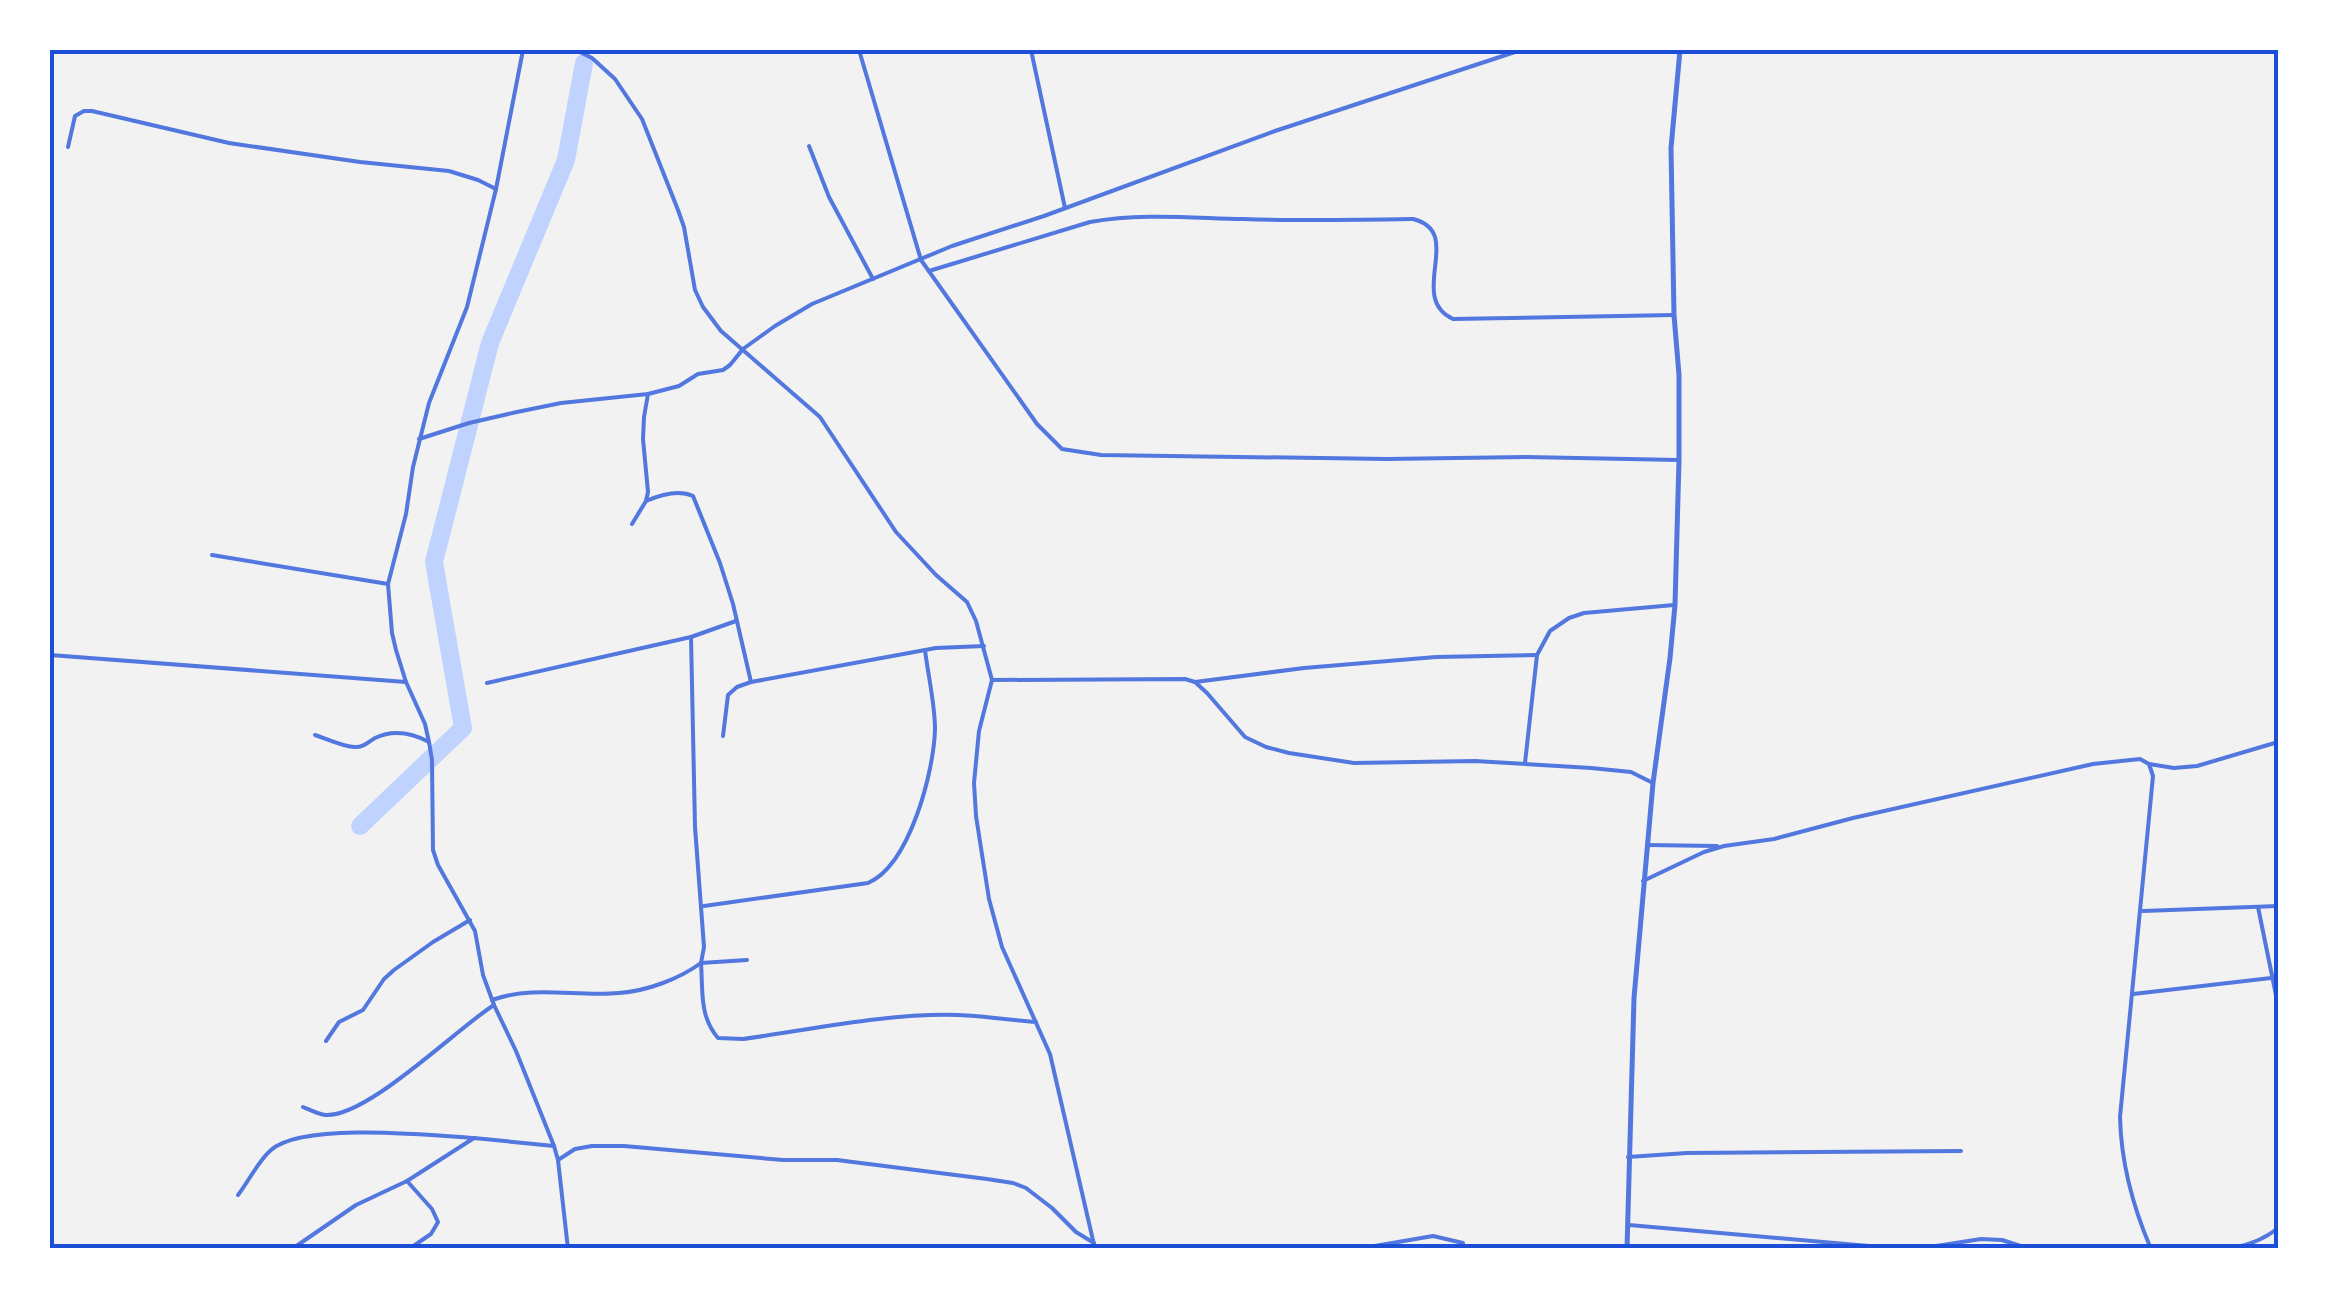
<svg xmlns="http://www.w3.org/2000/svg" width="2328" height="1299" font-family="'Fira Sans',sans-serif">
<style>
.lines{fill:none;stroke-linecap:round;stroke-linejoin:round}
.river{stroke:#bfd3fe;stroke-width:18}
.minor{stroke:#5277de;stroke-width:4}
.tertiary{stroke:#5277de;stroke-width:5}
.neatline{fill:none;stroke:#1d4ed8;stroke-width:4}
</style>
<rect width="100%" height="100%" fill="#f2f2f2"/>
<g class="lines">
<!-- river -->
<path class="river" d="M360 826 463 728 434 562 490 343 566 160 584 63"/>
<!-- minor -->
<g class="minor">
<path d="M523 50 496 189 467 307 429 403 413 467 406 514 388 584 392 633 396 650 406 682 425 724 429 742 432 760 433 850 438 865 475 931 483 975 494 1005 516 1051 554 1146 558 1160 568 1249"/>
<path d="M576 50 592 58 615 79 642 119 678 210 684 227 695 290 703 307 721 331 820 417 896 532 936 575 967 602 976 621 992 680 979 731 974 783 976 816 989 899 1002 947 1050 1054 1095 1249"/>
<path d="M859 50 921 260 1037 424 1062 449 1101 455 1387 459 1526 457 1679 460"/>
<path d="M1031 50 1065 208"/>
<path d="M809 146 829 197 873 279"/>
<path d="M68 147 75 116 84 111H92L229 143 360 162 449 171 478 180 496 189"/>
<path d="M929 271 1090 222C1141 213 1191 218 1243 219 1300 221 1356 220 1413 219 1466 232 1406 297 1453 319L1674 315"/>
<path d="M419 439 469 423 517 412 561 403 648 394 679 386 698 374 723 370 730 365 743 349 775 326 812 304 952 246 1044 216 1275 131 1521 50"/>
<path d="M646 501C660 495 678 489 693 496L720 563 733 604 751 682"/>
<path d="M632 524 646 501 648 492 643 439 644 417 648 394"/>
<path d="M212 555 388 584"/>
<path d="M50 655 406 682"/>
<path d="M992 680 1185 679 1195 682 1207 693 1245 737 1266 747 1289 753 1354 763 1475 761 1591 768 1631 772 1653 783"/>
<path d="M1195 682 1304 668 1436 657 1537 655"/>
<path d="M487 683 691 637 736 621"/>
<path d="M315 735C327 739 341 746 354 747 363 748 368 742 375 738 394 729 412 733 429 742"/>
<path d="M723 736 728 695 737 687 751 682 936 648 984 646"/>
<path d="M1525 763 1537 655 1550 631 1569 618 1584 613 1674 605"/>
<path d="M2149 764 2174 768 2197 766 2278 742"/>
<path d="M1647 845 1717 846"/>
<path d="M1643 881 1704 852 1724 846 1774 839 1853 818 2093 764 2140 759 2149 764 2153 776 2120 1117C2121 1163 2133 1207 2151 1249"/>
<path d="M704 906 868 883C910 865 934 771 935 729 935 704 928 675 925 650"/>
<path d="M2258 907 2278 1005"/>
<path d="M2143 911 2278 906"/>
<path d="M747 960 701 963C703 990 699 1016 718 1038L743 1039C814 1029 887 1013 958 1015 984 1016 1010 1020 1036 1022"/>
<path d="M2133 994 2271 978"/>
<path d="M492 1000C534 985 576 997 619 993 647 991 679 979 701 963L704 947 695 827 691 637"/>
<path d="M326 1041 339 1022 363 1010 384 979 394 970 433 942 470 920"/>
<path d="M303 1107C310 1110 318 1114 325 1115 367 1118 456 1029 494 1005"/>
<path d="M1628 1157 1687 1153 1961 1151"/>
<path d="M558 1160 575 1149 592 1146H624L783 1160H837L987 1179 1013 1183 1026 1188 1052 1208 1076 1232 1094 1243"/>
<path d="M407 1181 432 1209 438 1222 431 1234 409 1249"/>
<path d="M238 1195C249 1181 258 1161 271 1150 302 1122 431 1135 474 1138"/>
<path d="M1629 1225 1903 1249"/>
<path d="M292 1249 356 1205 407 1181 474 1138 554 1146"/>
<path d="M1357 1249 1433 1236 1463 1243"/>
<path d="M1917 1249 1981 1239 2002 1240 2030 1249"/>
<path d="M2223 1249C2244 1247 2262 1241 2278 1228"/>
</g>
<!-- tertiary -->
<path class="tertiary" d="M1627 1249 1634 998 1653 783 1670 658 1675 605 1679 460V375L1674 315 1671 148 1680 50"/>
</g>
<!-- border -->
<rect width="2328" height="1299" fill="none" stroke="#ffffff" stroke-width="105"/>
<rect x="52" y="52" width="2224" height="1194" class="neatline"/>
</svg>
